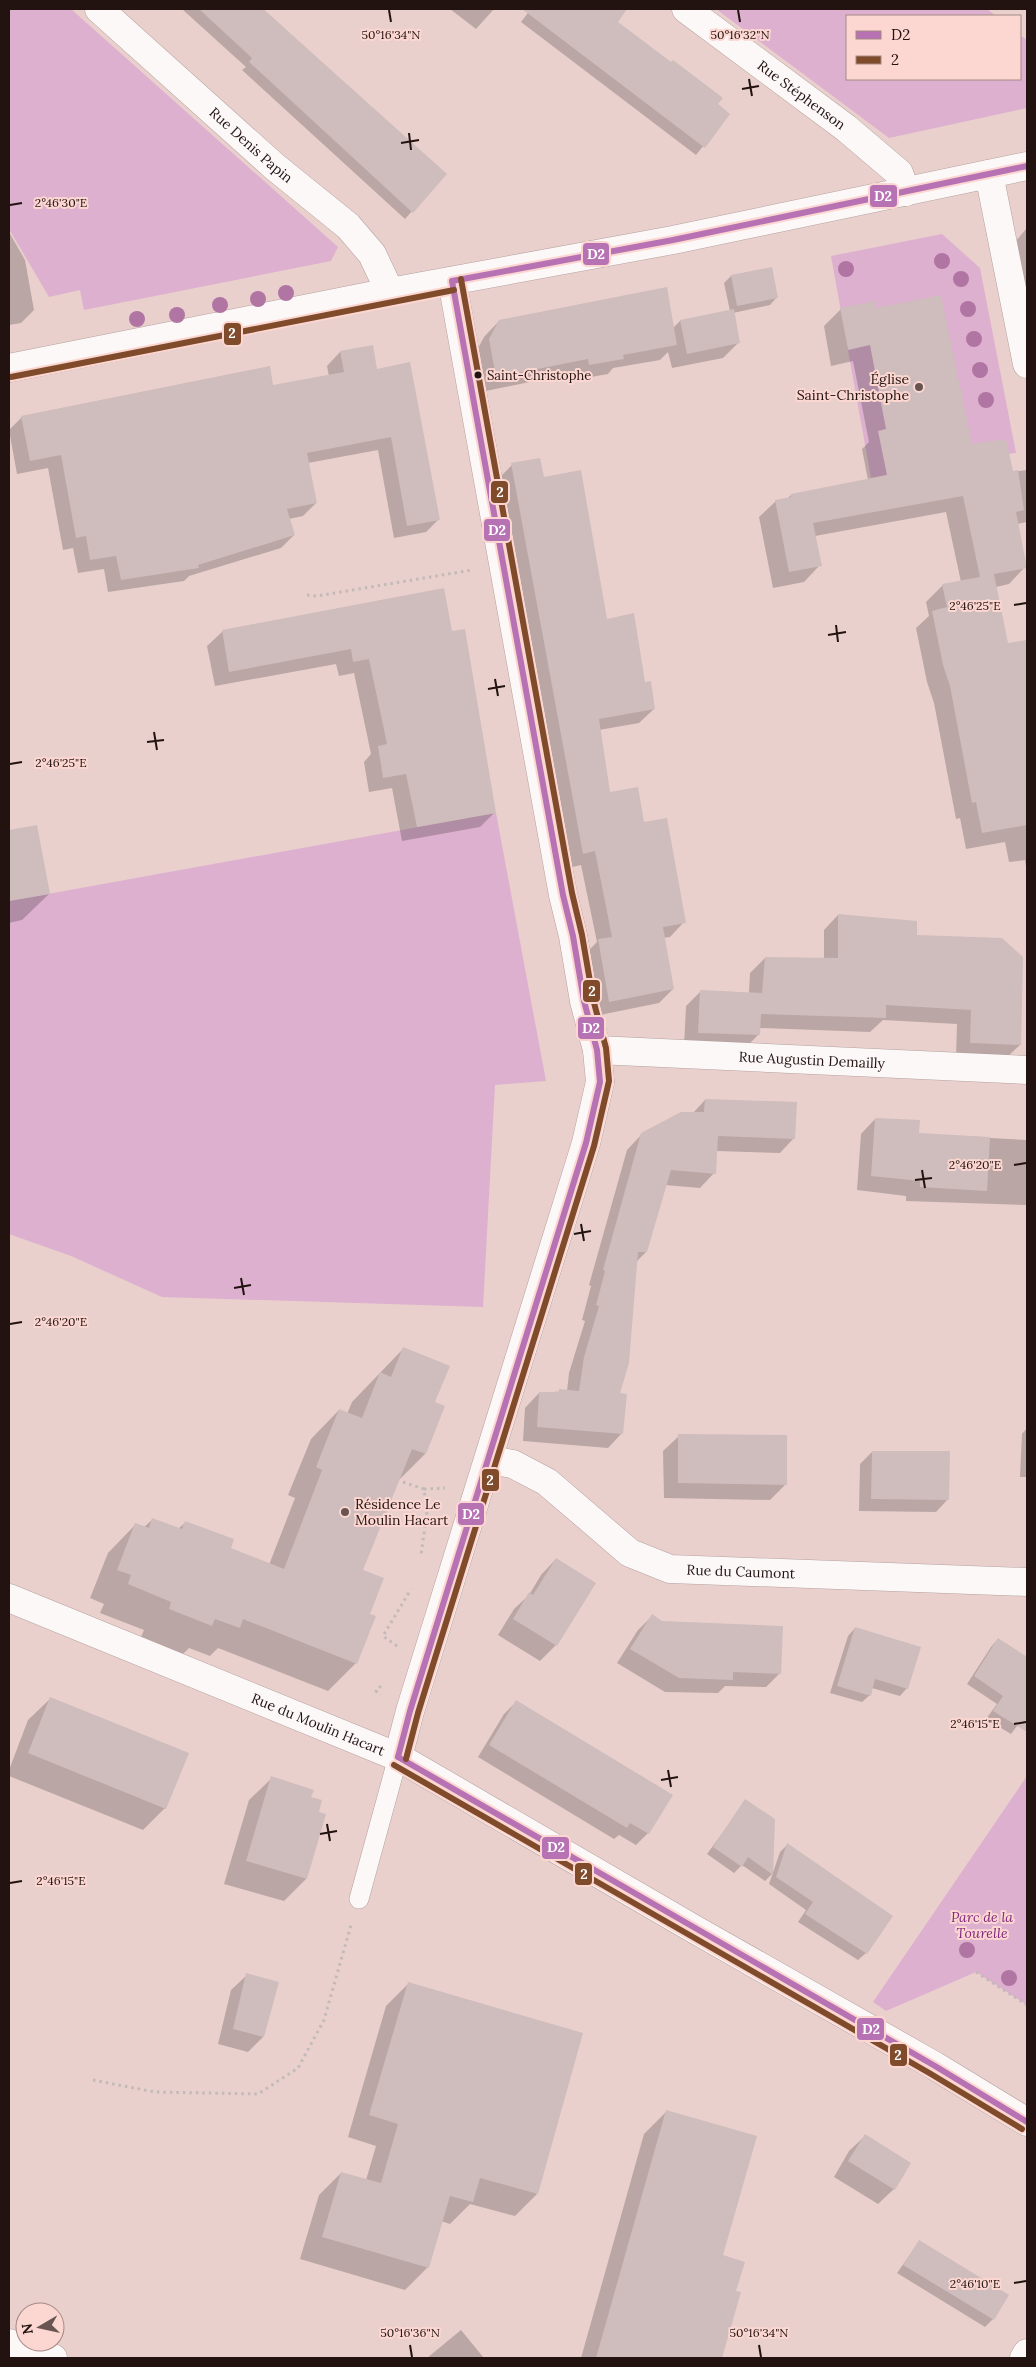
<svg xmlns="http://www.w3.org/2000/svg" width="1036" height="2367" font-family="Lora,serif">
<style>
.green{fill:#ddb0cf}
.shadow{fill:#0003}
.building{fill:#cfbcbc}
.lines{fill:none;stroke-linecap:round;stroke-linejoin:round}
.service-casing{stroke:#b4a19e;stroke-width:20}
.minor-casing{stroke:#b4a19e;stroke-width:29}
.tertiary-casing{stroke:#b4a19e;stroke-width:29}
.secondary-casing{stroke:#b4a19e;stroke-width:29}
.path{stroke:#c2bab8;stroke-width:3;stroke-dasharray:2.5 4;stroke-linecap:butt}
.service{stroke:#fcf8f8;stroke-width:19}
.minor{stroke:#fcf8f8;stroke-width:28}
.tertiary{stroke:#fcf8f8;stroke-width:28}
.secondary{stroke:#fcf8f8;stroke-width:28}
.bus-1-casing{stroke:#fcd7d1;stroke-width:10}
.bus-2-casing{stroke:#fcd7d1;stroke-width:10}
.bus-1{stroke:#b772b4;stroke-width:6}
.bus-2{stroke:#7f4b2b;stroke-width:6}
.tree{fill:#b075a2}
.ticks{fill:none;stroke:#221310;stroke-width:2}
.bus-dot{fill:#221310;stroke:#fcd7d1;stroke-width:2}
.poi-dot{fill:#685552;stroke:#fcd7d1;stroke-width:2}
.labels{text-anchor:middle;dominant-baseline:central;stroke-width:4;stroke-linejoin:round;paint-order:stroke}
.bus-label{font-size:13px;fill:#221310;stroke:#fcd7d1;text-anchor:start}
.street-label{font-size:14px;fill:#221310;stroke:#fcd7d1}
.poi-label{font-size:14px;fill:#221310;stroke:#fcd7d1;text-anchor:end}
.park-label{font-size:14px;font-style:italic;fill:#812a7f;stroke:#fcd7d1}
.ticks-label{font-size:12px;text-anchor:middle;fill:#221310;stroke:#fcd7d1;stroke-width:4;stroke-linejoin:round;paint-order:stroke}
.line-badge{stroke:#fcd7d1;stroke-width:2}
.badge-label{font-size:14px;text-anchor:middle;font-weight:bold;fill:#fff}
</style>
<rect width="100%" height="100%" fill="#e9d0cd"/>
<!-- green -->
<g class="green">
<path d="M9 9H71L338 247 331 261 84 310 80 290 49 297 9 229Z"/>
<path d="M716 9H987L996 16H847V79H1020V35L1027 40V108L889 138Z"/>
<path d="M942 234 980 268 1016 453 959 460 871 478 831 256Z"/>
<path d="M496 813 546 1081 495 1085 483 1307 162 1297 71 1256 9 1234V901Z"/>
<path d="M1027 1776V2005L976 1972 886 2011 873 2002Z"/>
</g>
<!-- shadow -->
<g class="shadow">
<path d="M182 9H263L445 174 405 219 242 70 246 67Z"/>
<path d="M450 9H494L476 29Z"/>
<path d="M531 9H604L618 19 616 22 671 64 729 114 696 155 521 22Z"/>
<path d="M1027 228V316L1014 243Z"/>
<path d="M9 232 25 260 34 310 21 323 9 325Z"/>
<path d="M731 276 777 297 770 305 733 313 738 343 723 358 672 368 668 352 660 360 613 368 608 374 574 380 573 373 481 392 474 356 484 337 499 321 673 328 680 321 730 311 724 283Z"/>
<path d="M841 309H875L971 446 1012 472 1027 470V522L1017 524 1025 567 1009 584 996 587 1007 645 1026 641 1027 649V873L1025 860 1009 862 1005 842 966 849 960 818 956 819 934 703 927 682 916 628 929 616 926 602 943 585 961 582 946 512 815 536 820 565 804 582 773 588 759 517 776 501 787 499 791 495 868 480 862 449 869 442 853 361 831 366 824 326Z"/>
<path d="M372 346 376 370 439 519 426 532 394 538 378 450 308 463 316 503 303 516 289 519 294 535 281 548 189 576 184 581 108 592 104 569 78 573 73 548 63 550 48 468 17 474 9 430 22 417 272 386 329 376 327 366 340 352Z"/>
<path d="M512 465 543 478 606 620 644 684 654 709 639 723 599 730 609 793 643 824 684 922 670 937 663 938 673 989 659 1003 595 1016 584 955 597 942 581 865 568 868 498 479Z"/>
<path d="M443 590 451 633 495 812 480 827 402 841 392 788 369 792 364 762 371 754 354 673 339 676 336 664 215 686 207 646 222 632Z"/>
<path d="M36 826 49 894 22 920 9 923V831Z"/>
<path d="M838 915 1020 1045 1005 1059 956 1057 957 1024 883 1020 870 1032 759 1028 758 1035 744 1049 684 1047 686 1006 701 991 749 993 750 973 765 958 824 959V930Z"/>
<path d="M705 1100 794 1138 780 1153 716 1151 714 1173 700 1188 665 1185 646 1252 636 1262 619 1395 622 1433 608 1448 523 1441 525 1408 539 1393 567 1391 569 1373 585 1321 582 1320 591 1286 589 1285 627 1150 642 1134 693 1113Z"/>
<path d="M875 1119 918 1134 1027 1140V1205L906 1201V1196L857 1190 861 1134Z"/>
<path d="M403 1349 433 1403 425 1454 397 1482 362 1570 368 1614 356 1663 328 1691 218 1648 210 1656 189 1648 183 1654 141 1637 144 1630 100 1613 104 1604 90 1598 108 1553 136 1524 144 1527 153 1519 178 1529 186 1522 229 1549 269 1565 295 1498 288 1495 311 1439 339 1410 347 1414 352 1402Z"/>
<path d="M1027 1428V1477H1020L1022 1434Z"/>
<path d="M679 1436 786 1484 770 1500 664 1498 663 1451Z"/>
<path d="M872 1452 948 1499 936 1512 859 1511 860 1464Z"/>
<path d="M556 1559 594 1583 556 1645 540 1661 498 1635 514 1609 529 1595 541 1575Z"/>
<path d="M652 1616 663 1622 780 1673 766 1687 725 1686 718 1693 665 1692 617 1663 638 1630Z"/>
<path d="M855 1628 907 1688 900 1696 872 1688 870 1695 862 1702 830 1693 848 1636Z"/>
<path d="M998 1639 1027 1658V1713L1011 1734 986 1719 997 1704 967 1684 991 1647Z"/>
<path d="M51 1698 165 1808 143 1830 9 1776V1770L28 1720Z"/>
<path d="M516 1702 648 1833 636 1845 619 1835 614 1839 478 1757 504 1714Z"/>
<path d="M272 1778 310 1797 317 1812 325 1815 306 1879 284 1901 224 1884 249 1800Z"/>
<path d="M746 1801 772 1874 765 1881 742 1865 734 1873 707 1854Z"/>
<path d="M787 1845 866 1953 858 1960 798 1922 806 1910 769 1884 780 1852Z"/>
<path d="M247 1975 263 2037 248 2052 218 2044 231 1990Z"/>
<path d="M408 1984 537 2194 515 2216 470 2204 450 2224 441 2221 428 2267 405 2290 300 2259 319 2195 341 2173 366 2180 376 2146 348 2137 386 2006Z"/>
<path d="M666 2112 734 2292 739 2293 721 2358H581L644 2134Z"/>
<path d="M865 2136 894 2189 878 2204 834 2177 849 2151Z"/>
<path d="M919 2242 993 2319 985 2327 897 2273Z"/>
<path d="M461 2330 484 2358H426H427Z"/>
</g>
<!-- building -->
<g class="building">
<path d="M199 9H263L447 174 413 213 249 62 252 58Z"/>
<path d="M522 9H627L618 22 671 62 673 60 723 98 718 104 730 114 705 148Z"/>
<path d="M772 267 778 298 737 306 731 275Z"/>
<path d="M667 287 677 345 623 355 624 359 589 365 588 359 496 377 489 339 499 320Z"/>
<path d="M941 295 972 444 1006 439 1013 471 1018 470 1024 510 1016 512 1027 568 994 574 1008 643 1027 640V825L982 833 976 802 972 803 950 686 943 665 932 611 947 607 942 584 980 577 963 496 813 523 822 566 789 572 775 500 791 497V494L887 475 878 431 886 429 870 345 848 350 840 308 875 301 876 308Z"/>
<path d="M734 309 740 343 687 354 680 320Z"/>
<path d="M373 345 377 369 410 362 440 520 407 526 391 437 307 453 317 503 287 509 295 535 198 565 199 568 121 580 116 556 90 560 86 536 76 538 61 455 30 461 21 416 270 366 273 385 344 372 340 351Z"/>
<path d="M540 458 544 477 581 470 607 619 634 613 645 682 651 681 655 709 599 719 610 792 638 787 644 822 667 818 686 923 663 927 674 989 609 1002 598 939 612 937 595 851 583 854 511 463Z"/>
<path d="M444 588 452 631 465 629 496 813 417 827 406 774 383 778 378 746 387 744 369 659 353 662 351 649 229 672 222 630Z"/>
<path d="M37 825 50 894 9 901V830Z"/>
<path d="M838 914 917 921V935L1002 938 1023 957 1021 1045 970 1043 971 1010 886 1005V1018L761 1014 760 1035 698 1033 700 990 762 993 765 957 838 958Z"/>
<path d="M705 1099 797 1102 795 1139 718 1136 716 1174 671 1170 647 1252H638L629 1363 620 1393 627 1394 623 1434 537 1427 539 1392H559V1389L579 1391 584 1357 599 1306 596 1305 605 1271 603 1270 641 1133 681 1112H704Z"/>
<path d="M875 1118 920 1120 919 1133 990 1137 987 1191 920 1187V1181L871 1176Z"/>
<path d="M403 1347 450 1366 435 1402 445 1406 426 1454 412 1449 363 1570 384 1578 370 1614 376 1616 357 1664 243 1619 240 1628 215 1619 212 1626 169 1609 171 1602 128 1584 131 1575 117 1570 135 1523 149 1528 152 1518 182 1529 185 1521 234 1539 231 1548 284 1569 322 1470 316 1467 339 1409 362 1418 380 1372 391 1377Z"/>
<path d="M678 1434 787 1435V1485L678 1483Z"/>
<path d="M872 1451H950L949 1500 871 1499Z"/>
<path d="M556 1558 596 1583 557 1646 513 1619 529 1592 533 1595Z"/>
<path d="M652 1614 662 1621 783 1626 781 1674 733 1672V1680L679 1678 630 1649Z"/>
<path d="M855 1627 921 1647 908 1689 875 1679 871 1696 837 1686Z"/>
<path d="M998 1638 1027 1657V1732L993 1711 1003 1696 974 1676Z"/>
<path d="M50 1697 189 1753 166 1809 28 1753Z"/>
<path d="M516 1700 673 1795 649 1834 630 1823 627 1828 489 1745Z"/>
<path d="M271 1776 314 1790 311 1797 322 1800 319 1812 326 1814 307 1879 246 1861Z"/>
<path d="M745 1799 775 1819 773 1875 748 1857 742 1867 713 1847Z"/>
<path d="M787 1843 893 1916 867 1954 805 1914 813 1902 776 1877Z"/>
<path d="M246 1973 279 1982 264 2037 233 2029Z"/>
<path d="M408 1982 583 2033 538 2194 480 2178 473 2202 450 2196 429 2268 322 2237 341 2172 381 2183 398 2124 369 2115Z"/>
<path d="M666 2110 757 2136 723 2255 745 2262 736 2291 741 2292 722 2358H596Z"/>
<path d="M865 2134 911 2163 895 2190 848 2161Z"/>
<path d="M919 2240 1009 2295 994 2320 903 2265Z"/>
</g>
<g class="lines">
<defs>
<path id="service" d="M359 1899 398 1757"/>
<g id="minor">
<path id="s1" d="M99 9 275 167 348 226 372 254 390 292"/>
<path id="s2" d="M686 9 846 128 899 173 906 192"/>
<path d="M989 174 1027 364"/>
<path id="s3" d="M597 1050 1027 1070"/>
<path id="s4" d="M489 1460 513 1464 547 1482 630 1553 670 1569 1027 1582"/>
<path id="s5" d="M9 1598 398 1757 694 1929 935 2066 1027 2122"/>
<path d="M398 1757 410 1711 586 1143 600 1082 597 1050 584 1001 573 936 563 895 452 281"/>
</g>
<g id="tertiary">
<path d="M9 2343 53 2358"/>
<path d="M1024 2358 1027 2353"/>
</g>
<path id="secondary" d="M9 368 390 292 673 240 1027 166"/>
</defs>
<!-- service casing -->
<use href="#service" class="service-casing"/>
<!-- minor casing -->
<use href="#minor" class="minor-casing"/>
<!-- tertiary casing -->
<use href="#tertiary" class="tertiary-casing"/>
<!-- secondary casing -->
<use href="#secondary" class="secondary-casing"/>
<!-- path -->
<g class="path">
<path d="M307 595 317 596 472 570"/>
<path d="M403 1482 424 1489 427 1512 421 1555"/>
<path d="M424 1489 445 1488"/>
<path d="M397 1646 383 1636 411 1589"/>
<path d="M381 1686 376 1691 381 1695"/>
<path d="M976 1972 1027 2005"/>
<path d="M93 2080 155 2092 258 2094 298 2068 324 2020 351 1925"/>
</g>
<!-- service -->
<use href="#service" class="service"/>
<!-- minor -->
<use href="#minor" class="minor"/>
<!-- tertiary -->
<use href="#tertiary" class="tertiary"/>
<!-- secondary -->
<use href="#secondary" class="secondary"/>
<defs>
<g id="bus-1">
<path d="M452 281 673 240 1027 166"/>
<path d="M398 1757 410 1711 586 1143 600 1082 597 1050 584 1001 573 936 563 895 452 281"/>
<path d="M398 1757 935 2066 1027 2122"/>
</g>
<g id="bus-2">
<path d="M11 377 454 290"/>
<path d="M406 1759 418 1713 594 1146 609 1081 606 1048 593 999 582 935 572 893 461 279"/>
<path d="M394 1765 931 2074 1022 2129"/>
</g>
</defs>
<!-- bus-1 casing -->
<use href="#bus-1" class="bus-1-casing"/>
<!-- bus-2 casing -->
<use href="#bus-2" class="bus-2-casing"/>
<!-- bus-1 -->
<use href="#bus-1" class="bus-1"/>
<!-- bus-2 -->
<use href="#bus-2" class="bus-2"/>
</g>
<!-- trees -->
<g class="tree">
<circle cx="942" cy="261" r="8"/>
<circle cx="846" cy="269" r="8"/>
<circle cx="961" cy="279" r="8"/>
<circle cx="286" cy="293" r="8"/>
<circle cx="258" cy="299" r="8"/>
<circle cx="220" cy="305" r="8"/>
<circle cx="968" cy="309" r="8"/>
<circle cx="177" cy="315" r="8"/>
<circle cx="137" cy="319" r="8"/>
<circle cx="974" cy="339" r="8"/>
<circle cx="980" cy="370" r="8"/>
<circle cx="986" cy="400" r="8"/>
<circle cx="967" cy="1950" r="8"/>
<circle cx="1009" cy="1978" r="8"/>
</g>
<!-- ticks -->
<path class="ticks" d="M389 10 391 22M738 10 740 22M749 79 752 96M742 89 759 86M409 133 411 150M401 143 419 140M10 205 22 203M1014 605 1026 603M836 625 838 642M828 635 846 632M495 679 498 696M488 689 505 686M154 732 157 750M147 742 164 740M10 764 22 762M1014 1165 1026 1163M922 1170 925 1188M915 1180 932 1178M581 1224 584 1241M574 1234 591 1231M241 1278 244 1295M234 1288 251 1285M10 1324 22 1322M1014 1724 1026 1722M668 1770 671 1787M661 1780 678 1777M327 1824 330 1841M320 1834 337 1831M10 1883 22 1881M1014 2283 1026 2281M410 2345 412 2357M759 2345 761 2357"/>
<!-- markers -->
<circle class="bus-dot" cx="478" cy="375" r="4.5"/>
<g class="poi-dot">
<circle cx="919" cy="387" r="5"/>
<circle cx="345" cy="1512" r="5"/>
</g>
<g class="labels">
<!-- bus labels -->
<g class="bus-label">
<text x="487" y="375">Saint-Christophe</text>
</g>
<!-- street labels -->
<g class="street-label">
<text stroke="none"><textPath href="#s2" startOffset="144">Rue Stéphenson</textPath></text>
<text stroke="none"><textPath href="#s1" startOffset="204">Rue Denis Papin</textPath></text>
<text stroke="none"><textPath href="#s3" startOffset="215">Rue Augustin Demailly</textPath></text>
<text stroke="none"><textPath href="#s4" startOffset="286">Rue du Caumont</textPath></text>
<text stroke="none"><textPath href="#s5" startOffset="334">Rue du Moulin Hacart</textPath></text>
</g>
<!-- poi labels -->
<g class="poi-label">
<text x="909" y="379">Église<tspan x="909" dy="16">Saint-Christophe</tspan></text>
<text x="355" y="1504" text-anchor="start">Résidence Le<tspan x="355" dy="16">Moulin Hacart</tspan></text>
</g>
<!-- park labels -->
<g class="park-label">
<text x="982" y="1917">Parc de la<tspan x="982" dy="16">Tourelle</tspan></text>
</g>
</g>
<g class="ticks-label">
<text x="391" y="39">50°16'34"N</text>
<text x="740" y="39">50°16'32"N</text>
<text x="61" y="207">2°46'30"E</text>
<text x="975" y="610">2°46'25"E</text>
<text x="61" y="767">2°46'25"E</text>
<text x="975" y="1169">2°46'20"E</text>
<text x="61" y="1326">2°46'20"E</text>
<text x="975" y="1728">2°46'15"E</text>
<text x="61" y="1885">2°46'15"E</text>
<text x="975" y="2288">2°46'10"E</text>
<text x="410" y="2337">50°16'36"N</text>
<text x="759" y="2337">50°16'34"N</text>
</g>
<g class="line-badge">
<rect x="869" y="184" width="29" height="24" rx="5" fill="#b772b4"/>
<rect x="582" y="242" width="28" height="24" rx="5" fill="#b772b4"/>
<rect x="223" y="322" width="19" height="24" rx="5" fill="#7f4b2b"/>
<rect x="490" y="480" width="19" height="24" rx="5" fill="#7f4b2b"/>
<rect x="483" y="518" width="28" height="24" rx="5" fill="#b772b4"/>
<rect x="582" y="979" width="19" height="24" rx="5" fill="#7f4b2b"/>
<rect x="577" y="1016" width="28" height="24" rx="5" fill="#b772b4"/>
<rect x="481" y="1468" width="19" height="24" rx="5" fill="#7f4b2b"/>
<rect x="457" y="1502" width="28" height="24" rx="5" fill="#b772b4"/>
<rect x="541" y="1836" width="29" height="24" rx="5" fill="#b772b4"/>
<rect x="574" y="1862" width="19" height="24" rx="5" fill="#7f4b2b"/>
<rect x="856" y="2017" width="29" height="24" rx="5" fill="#b772b4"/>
<rect x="889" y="2043" width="19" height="24" rx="5" fill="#7f4b2b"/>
</g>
<g class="badge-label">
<text x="883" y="201">D2</text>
<text x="596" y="259">D2</text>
<text x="232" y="338">2</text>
<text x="500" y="497">2</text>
<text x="497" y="535">D2</text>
<text x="592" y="996">2</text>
<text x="591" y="1033">D2</text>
<text x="490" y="1485">2</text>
<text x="471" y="1519">D2</text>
<text x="556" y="1852">D2</text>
<text x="584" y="1879">2</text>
<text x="871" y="2034">D2</text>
<text x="898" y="2060">2</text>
</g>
<!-- border -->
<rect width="1036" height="2367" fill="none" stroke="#221310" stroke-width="20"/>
<!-- legend -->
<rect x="846" y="15" width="175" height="65" fill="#fcd7d1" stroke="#a58984"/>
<rect x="856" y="31" width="25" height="8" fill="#b772b4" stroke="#a58984"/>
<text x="891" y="40" font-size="15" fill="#221310">D2</text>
<rect x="856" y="56" width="25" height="8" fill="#7f4b2b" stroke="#a58984"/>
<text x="891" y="65" font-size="15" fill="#221310">2</text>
<!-- north arrow -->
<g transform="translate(40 2327) rotate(261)"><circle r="24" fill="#fcd7d1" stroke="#a58984"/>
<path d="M0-4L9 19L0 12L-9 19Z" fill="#685552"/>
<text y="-8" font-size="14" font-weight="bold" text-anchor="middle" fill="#221310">N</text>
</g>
</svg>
